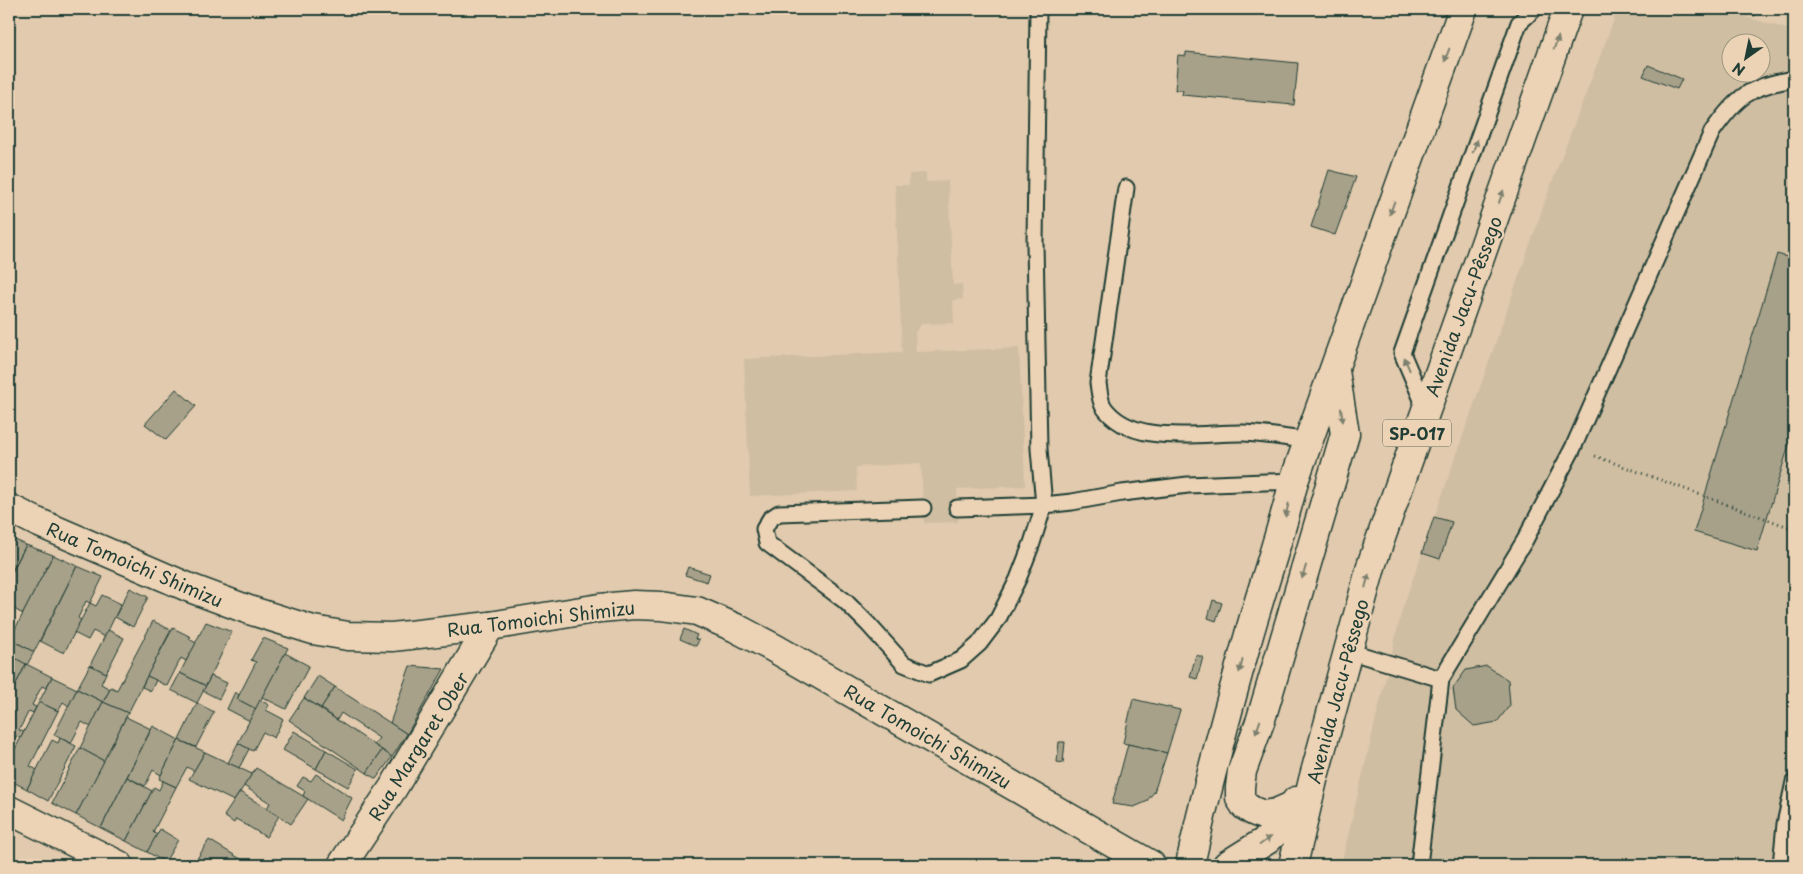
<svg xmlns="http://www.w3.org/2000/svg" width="1803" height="874" font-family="'Playpen Sans',sans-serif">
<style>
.built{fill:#d0bea2;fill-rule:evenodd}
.building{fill:#a7a18a;stroke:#1f3d34}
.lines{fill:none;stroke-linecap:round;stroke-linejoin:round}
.lane-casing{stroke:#1f3d34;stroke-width:19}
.street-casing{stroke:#1f3d34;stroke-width:31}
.highway-casing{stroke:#1f3d34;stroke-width:31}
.path{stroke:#1f3d34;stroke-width:3;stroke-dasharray:1 4;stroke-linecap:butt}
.lane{stroke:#edd3b5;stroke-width:15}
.street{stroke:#edd3b5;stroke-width:28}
.highway{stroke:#edd3b5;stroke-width:28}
.oneway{fill:#7c806e}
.labels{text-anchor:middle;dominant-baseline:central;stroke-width:4.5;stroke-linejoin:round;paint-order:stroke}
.shield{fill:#edd3b5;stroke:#5d6a5b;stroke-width:1}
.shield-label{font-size:16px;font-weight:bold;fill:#1f3d34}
.street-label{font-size:18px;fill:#1f3d34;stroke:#edd3b5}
</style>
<rect width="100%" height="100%" fill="#e1caad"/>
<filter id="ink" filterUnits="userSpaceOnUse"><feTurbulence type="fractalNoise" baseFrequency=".02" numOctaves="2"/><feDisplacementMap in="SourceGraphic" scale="10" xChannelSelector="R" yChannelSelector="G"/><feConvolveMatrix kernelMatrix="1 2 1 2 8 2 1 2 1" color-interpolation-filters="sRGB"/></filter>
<g filter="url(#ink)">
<!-- built -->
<g class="built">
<path d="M1618 9H1718L1794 31V865H1341L1402 610 1548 193ZM1730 42H1760V72H1730Z"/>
<path d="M926 173V182L948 181 953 285 962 284 963 299 953 300 954 323 921 324 915 333 916 352 1019 348 1025 486 957 489 958 522 924 523 921 463 856 467 857 491 750 496 744 359 902 352 895 185H909V174Z"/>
</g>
<!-- building -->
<g class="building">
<path d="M1059 9H1069V13L1059 12Z"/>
<path d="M1735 9H1757L1755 16Z"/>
<path d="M1186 52 1298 63 1294 105 1182 95 1183 90H1175L1178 55 1186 56Z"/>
<path d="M1648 65 1682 79 1677 89 1643 76Z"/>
<path d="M1329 170 1356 177 1335 235 1311 227Z"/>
<path d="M1777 254 1794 259V428L1757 551 1694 532Z"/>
<path d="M176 389 196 406 166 440 145 424Z"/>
<path d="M1434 517 1452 522 1440 559 1422 553Z"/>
<path d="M9 537 26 545 13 569 9 567Z"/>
<path d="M26 545 53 555 23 614 9 606V578Z"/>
<path d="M53 555 77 566 34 652 10 639Z"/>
<path d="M77 566 103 577 90 603 86 601 78 618 81 620 64 653 40 641Z"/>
<path d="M688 567 710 574 707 582 685 575Z"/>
<path d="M130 588 148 597 133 627 115 617Z"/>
<path d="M102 595 121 604 105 637 93 631 88 640 74 633 90 603 96 606Z"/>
<path d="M1213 600 1222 603 1216 621 1208 618Z"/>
<path d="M9 606 15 609 9 620Z"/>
<path d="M153 621 171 630 128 713 103 702 111 687 117 690Z"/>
<path d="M206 622 232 632 206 686 180 673Z"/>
<path d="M173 628 191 637 189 639 196 643 186 661 181 658 167 686 147 676Z"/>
<path d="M684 629 697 635 695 639 699 640 696 646 680 639Z"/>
<path d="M108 630 124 638 106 673 90 665Z"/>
<path d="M263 638 288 648 256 709 237 699 256 662 251 660Z"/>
<path d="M10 639 34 652 27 665 9 655Z"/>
<path d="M285 653 309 666 286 709 262 697Z"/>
<path d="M9 655 26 664 9 698Z"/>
<path d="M1196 655 1203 657 1197 679 1190 677Z"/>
<path d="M26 664 52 677 46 688 42 686 32 705 36 707 33 713 29 711 19 730 24 732 21 738 16 736 9 750V698Z"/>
<path d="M90 665 106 673 101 684 110 689 103 702 77 689Z"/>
<path d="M410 666 444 669 407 734 390 723Z"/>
<path d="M1487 666 1508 680 1510 705 1497 722 1474 726 1456 710 1453 688 1466 670Z"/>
<path d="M180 673 206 686 197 703 171 690Z"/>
<path d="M147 676 156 680 151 691 142 687Z"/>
<path d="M211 676 227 683 219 699 203 691Z"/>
<path d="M318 676 335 687 321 708 304 698Z"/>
<path d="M52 677 77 689 69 706 63 702 58 711 39 702Z"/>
<path d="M335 687 407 734 392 757 374 745 379 738 341 713 337 720 321 708Z"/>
<path d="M77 689 103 702 91 727 82 722 71 743 54 735Z"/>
<path d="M235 692 239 695 237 699 256 709 250 721 227 709Z"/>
<path d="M304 698 382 750 367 773 289 720Z"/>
<path d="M1133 699 1180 710 1167 753 1123 743Z"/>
<path d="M260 700 269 705 266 710 283 719 274 738 263 732 253 751 238 743Z"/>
<path d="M39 702 58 711 30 766 37 770 27 789 9 780V761Z"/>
<path d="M103 702 128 713 104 761 80 748Z"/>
<path d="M197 703 214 712 196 747 179 740Z"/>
<path d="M126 717 151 729 101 828 76 815Z"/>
<path d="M153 726 179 740 161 775 153 770 145 786 127 777Z"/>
<path d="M294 731 326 750 316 769 283 750Z"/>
<path d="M60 738 76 746 48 801 27 789 52 740 58 743Z"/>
<path d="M179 740 205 752 194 771 187 767 176 787 159 779Z"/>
<path d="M1059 742H1065L1063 763 1057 762Z"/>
<path d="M238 743 249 749 239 768 228 763Z"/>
<path d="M1128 744 1167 753 1154 792 1146 802 1134 807 1112 804Z"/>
<path d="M80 748 104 761 76 815 52 803Z"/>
<path d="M326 750 358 769 348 787 316 769Z"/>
<path d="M382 750 392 757 376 779 367 773Z"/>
<path d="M205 752 252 774 234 801 189 779Z"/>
<path d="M256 768 308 799 291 824 267 808 270 803 244 786Z"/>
<path d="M316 774 352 798 341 820 303 796 305 791 297 786 303 777 311 781Z"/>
<path d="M127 777 152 791 126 841 101 828Z"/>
<path d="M163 781 176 787 153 832 157 835 147 852 126 841 152 791 154 787 159 790Z"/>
<path d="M240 792 279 816 266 837 236 819 234 823 224 816Z"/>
<path d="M160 829 178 840 165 862 147 852Z"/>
<path d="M209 840 244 861 242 865H193Z"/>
</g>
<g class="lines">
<defs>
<g id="lane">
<path d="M1126 188 1098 383C1099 390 1100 400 1103 406 1131 448 1202 432 1244 433 1266 434 1288 438 1309 441"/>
<path d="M1426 409 1402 353 1519 23 1534 9"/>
<path d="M923 508 779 513 770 519 764 529 767 543 845 601 868 624 904 664 929 674 961 660 979 644 998 619 1018 579 1032 543 1044 505 1039 449 1035 243 1038 9"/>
<path d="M957 508 1044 505 1072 502 1122 493 1188 485 1294 481"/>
<path d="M1348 651 1441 679"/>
<path d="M1419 865 1441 679 1525 540 1573 448 1712 132C1737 96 1750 86 1794 79"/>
<path d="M1781 865 1785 824 1794 782"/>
</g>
<g id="street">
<path d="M9 508 37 522 190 588 249 610 313 630 348 636 392 637 490 626 600 608 634 605 661 606 697 611 736 628 774 648 1151 865"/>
<path d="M9 810 119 865"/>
<path d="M342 865 393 788 490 626"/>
</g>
<g id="highway">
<path d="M1292 806 1276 813 1263 815 1253 811 1245 806 1240 798V787L1242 771 1261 719 1345 434 1335 371"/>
<path d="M1190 865C1206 789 1227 713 1248 638 1263 585 1281 534 1294 481L1463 9"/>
<path d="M1227 865 1267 840 1276 831 1296 801"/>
<path d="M1293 865 1313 780 1372 563 1568 9"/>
</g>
</defs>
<!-- lane casing -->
<use href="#lane" class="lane-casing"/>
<!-- street casing -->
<use href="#street" class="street-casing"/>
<!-- highway casing -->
<use href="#highway" class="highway-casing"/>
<!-- path -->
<path class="path" d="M1595 456 1794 529"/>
<!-- lane -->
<use href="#lane" class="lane"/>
<!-- street -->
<use href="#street" class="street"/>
<!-- highway -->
<use href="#highway" class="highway"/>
</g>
<!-- one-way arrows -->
<defs><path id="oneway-solid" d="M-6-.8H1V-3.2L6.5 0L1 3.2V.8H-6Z" transform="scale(1.25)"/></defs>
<g class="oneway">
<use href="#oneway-solid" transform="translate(1556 43) rotate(-70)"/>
<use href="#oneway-solid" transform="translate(1447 55) rotate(110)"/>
<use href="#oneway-solid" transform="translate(1475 146) rotate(-70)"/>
<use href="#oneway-solid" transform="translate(1501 197) rotate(-70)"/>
<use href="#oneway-solid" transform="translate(1392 208) rotate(110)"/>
<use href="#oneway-solid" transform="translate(1407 364) rotate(-113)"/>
<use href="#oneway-solid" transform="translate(1342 415) rotate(81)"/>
<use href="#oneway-solid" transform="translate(1287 510) rotate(104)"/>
<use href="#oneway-solid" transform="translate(1304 572) rotate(107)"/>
<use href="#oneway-solid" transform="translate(1367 581) rotate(-75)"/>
<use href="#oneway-solid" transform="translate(1241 666) rotate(105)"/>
<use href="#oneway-solid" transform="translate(1258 727) rotate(109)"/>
<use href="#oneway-solid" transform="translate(1265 841) rotate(-37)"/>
</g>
</g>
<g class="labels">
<!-- shield labels -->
<rect class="shield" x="1383" y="419.5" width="68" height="27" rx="4"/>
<g class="shield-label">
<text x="1417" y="433">SP-017</text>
</g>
<!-- street labels -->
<g class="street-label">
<text transform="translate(1463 306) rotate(-70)">Avenida Jacu-Pêssego</text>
<text transform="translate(135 564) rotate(23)">Rua Tomoichi Shimizu</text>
<text transform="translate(541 618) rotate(-7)">Rua Tomoichi Shimizu</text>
<text transform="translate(1337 691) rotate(-75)">Avenida Jacu-Pêssego</text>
<text transform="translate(928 736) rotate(30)">Rua Tomoichi Shimizu</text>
<text transform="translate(418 746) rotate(-58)">Rua Margaret Ober</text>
</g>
</g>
<!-- margin -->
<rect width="1803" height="874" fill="none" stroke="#edd3b5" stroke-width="30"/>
<rect x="15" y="15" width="1773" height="844" fill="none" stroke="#1f3d34" stroke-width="2" filter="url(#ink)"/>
<!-- north arrow -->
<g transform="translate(1746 58) rotate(213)"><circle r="24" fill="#edd3b5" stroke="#9b9781"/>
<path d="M0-4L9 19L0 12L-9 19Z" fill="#1f3d34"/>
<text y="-8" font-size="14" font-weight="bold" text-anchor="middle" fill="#1f3d34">N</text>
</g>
</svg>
